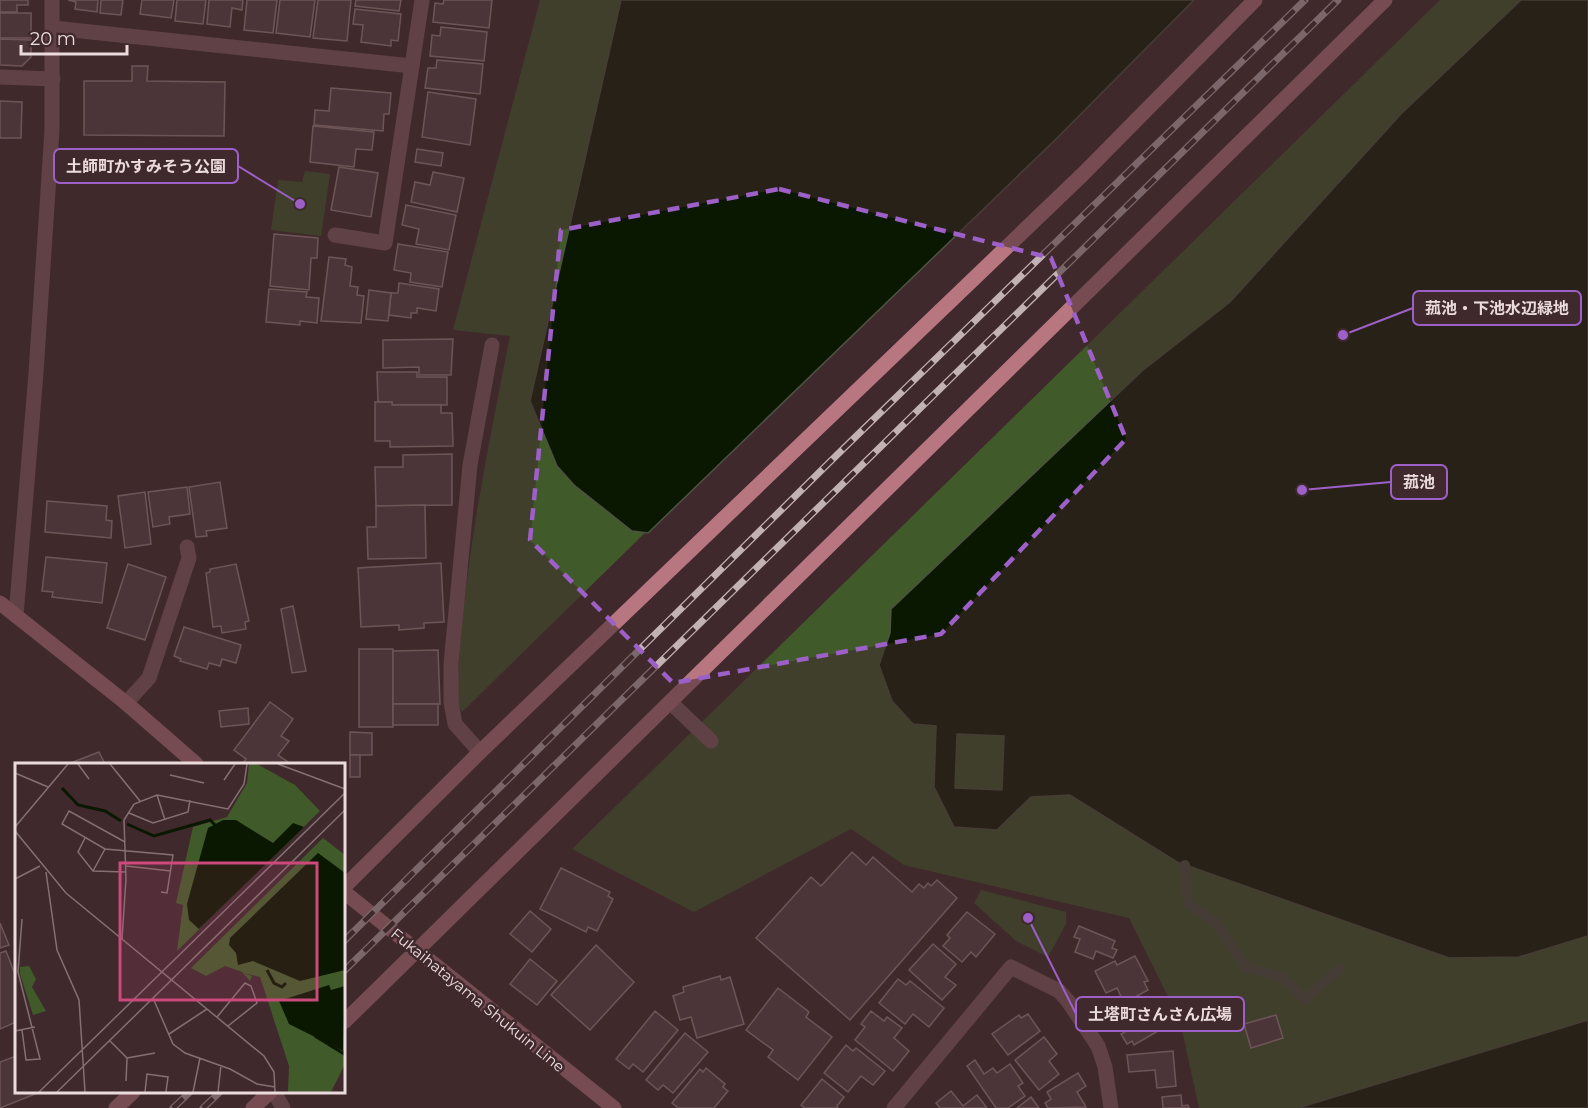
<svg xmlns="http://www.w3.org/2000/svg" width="1588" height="1108" font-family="Montserrat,'Noto Sans JP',sans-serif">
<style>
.green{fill:#415a2a}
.water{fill:#0b1801;stroke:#4e5243;stroke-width:1.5;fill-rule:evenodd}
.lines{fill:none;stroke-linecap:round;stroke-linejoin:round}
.stream{stroke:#4e5243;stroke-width:10}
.building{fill:#5c4447;stroke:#a5898d;stroke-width:1.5}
.lane{stroke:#885e64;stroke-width:15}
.street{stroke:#885e64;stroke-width:15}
.secondary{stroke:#b87681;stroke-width:15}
.rail-casing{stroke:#c3b2b4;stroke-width:7}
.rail{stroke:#3f292c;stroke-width:4.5;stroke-dasharray:14;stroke-linecap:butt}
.marked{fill:none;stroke:#9d60c8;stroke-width:4.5;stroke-dasharray:12 8;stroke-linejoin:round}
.labels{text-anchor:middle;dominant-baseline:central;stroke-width:5;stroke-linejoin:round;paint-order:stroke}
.street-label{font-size:15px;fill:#ebdbdd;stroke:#3f292c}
.inset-river{fill:none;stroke:#0b1801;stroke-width:3}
.inset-road{fill:none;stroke:#847073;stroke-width:1.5}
.view{fill:#cc497c;fill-opacity:0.15;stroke:#cc497c;stroke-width:3}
.inset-edge{fill:none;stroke:#ebdbdd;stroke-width:3}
.leader{fill:none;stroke:#9d60c8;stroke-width:2}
.callout-dot{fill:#9d60c8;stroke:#3f292c;stroke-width:2}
.callout{fill:#3f292c;stroke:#9d60c8;stroke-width:2}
.callout-label{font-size:16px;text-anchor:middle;font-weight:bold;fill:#ebdbdd}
</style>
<rect width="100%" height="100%" fill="#3f292c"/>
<!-- green -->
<g class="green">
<path d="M540 0H1189L462 712 457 702C461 577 486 458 510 336L453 330Z"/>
<path d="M1440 0H1588V1108H1199L1180 1021 1129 918 904 865 851 829 694 912 572 849Z"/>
<path d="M305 171 330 174 321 236 271 230 278 180 302 182Z"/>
<path d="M981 890 1066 912V924L1048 957 1016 941 974 903Z"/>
</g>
<!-- water -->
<g class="water">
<path d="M621 0H1194L1056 139 648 533 632 531 574 485 557 466 530 401Z"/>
<path d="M1521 0H1588V936L1519 957 1449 958 1177 862 1070 795 1031 797 997 830 954 827 934 787 936 726 913 724 892 701 879 665 890 633 891 609 1142 371 1230 302 1401 114ZM957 734 1004 736 1002 790 955 788Z"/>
<path d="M1588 1020V1108H1298Z"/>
</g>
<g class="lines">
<!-- stream -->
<path class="stream" d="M1185 865 1188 904 1215 922 1246 968 1280 976 1305 999 1339 969"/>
</g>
<!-- building -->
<g class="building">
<path d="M0 0H28V5H17V12H0Z"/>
<path d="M68 0H98L97 12 75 9 76 2Z"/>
<path d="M101 0H123L121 15 100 13Z"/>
<path d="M142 0H174L171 18 140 14Z"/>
<path d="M177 0H206L203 24 175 21Z"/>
<path d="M209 0H243L242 10 232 8 230 27 207 24Z"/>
<path d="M247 0H277L273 33 244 30Z"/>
<path d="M280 0H315L310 37 276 33Z"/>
<path d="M318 0H351L347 41 313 38Z"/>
<path d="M356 0H401L399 11 355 6Z"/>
<path d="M444 0H492L489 28 433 22 435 3 443 4Z"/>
<path d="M355 9 401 14 398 41 391 40V46L361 42 363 25 353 24Z"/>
<rect x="0" y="13" width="31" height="25"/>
<path d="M441 27 487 32 484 61 430 56 432 35 440 36Z"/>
<path d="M0 39 31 40V57L22 66 0 65Z"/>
<path d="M437 60 483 64 480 94 425 88 428 68H436Z"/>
<path d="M132 66H148L147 81 225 82 224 136 84 135V81H132Z"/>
<path d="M331 88 391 93 389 114H384L383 131 314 125 315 110 329 111Z"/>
<path d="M428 92 476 99 470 145 422 137Z"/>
<path d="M0 101 22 102 21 138H0Z"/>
<path d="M313 126 374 132 372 150 356 149 354 167 310 162Z"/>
<path d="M417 149 443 153 441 166 415 162Z"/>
<path d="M339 167 378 173 371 217 331 210Z"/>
<path d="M433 172 464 178 457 212 411 202 415 182 430 185Z"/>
<path d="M406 205 456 215 449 250 416 244 419 229 402 225Z"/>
<path d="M274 234 318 238 317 258H311L309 290 270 286Z"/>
<path d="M398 244 448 252 442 287 410 282 411 273 394 270Z"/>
<path d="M329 257 346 259 345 265 352 267 350 286 358 287 357 295 364 296 361 323 321 321Z"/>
<path d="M399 283 439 289 436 311 417 308V313H411V318L389 315 391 293H398Z"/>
<path d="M269 289 307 292 306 297 319 298 317 323 300 321V325L266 322Z"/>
<path d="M369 290 391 293 388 321 366 319Z"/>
<path d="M453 339 451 375H419V367L383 368V340Z"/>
<path d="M377 372H417V377H447V405H392V402H378Z"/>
<path d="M375 402H392V405H441V413H452L453 446 390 447V441H375Z"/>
<path d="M452 454V505L376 506 375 467H403V455Z"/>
<path d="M220 482 227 528 206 531 207 536 196 537 189 487Z"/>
<path d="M187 487 190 514 169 517 170 524 153 527 148 492Z"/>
<path d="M145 492 151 544 125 548 118 496Z"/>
<path d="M47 501 107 506 106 520 112 521 111 538 45 532Z"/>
<path d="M425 505 426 558 368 559 367 527H376V506Z"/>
<path d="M46 557 107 563 102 603 52 597 53 592 42 591Z"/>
<path d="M441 563 444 622 424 623V628L399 630V625L361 627 358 568Z"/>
<path d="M128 564 166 577 145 640 107 628Z"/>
<path d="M236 564 249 621 245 622 246 629 222 633 221 626 213 627 206 573 210 572V569Z"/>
<path d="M293 606 306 671 292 673 281 609Z"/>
<path d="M184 627 241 645 236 663 222 659 220 666 209 663 207 669 180 661 181 659 174 656Z"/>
<rect x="359" y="649" width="34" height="78"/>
<path d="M438 650 440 704H393V651Z"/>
<path d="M270 702 293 719 281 736 289 741 278 755 291 764H242L246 759 234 750Z"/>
<rect x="393" y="704" width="45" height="21"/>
<path d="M248 708 249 724 221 727 219 711Z"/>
<path d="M350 732 372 733V755H350Z"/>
<path d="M99 752 105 764H68Z"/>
<rect x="350" y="755" width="10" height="22"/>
<path d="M852 852 866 865 873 857 912 892 919 884 924 888 928 883 931 886 937 880 957 898 850 1020 756 938 811 877 821 886Z"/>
<path d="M561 868 610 892 608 896 613 899 597 931 588 927 586 932 540 909Z"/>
<path d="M530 911 551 929 532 952 510 934Z"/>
<path d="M967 912 995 934 976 957 971 952 962 962 943 946 950 938 947 935Z"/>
<path d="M0 923 9 945 0 948Z"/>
<path d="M1079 926 1115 941 1112 948 1117 950 1113 958 1096 951 1093 959 1075 952 1080 939 1074 937Z"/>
<path d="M933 944 956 964 945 977 956 985 942 1000 909 970Z"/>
<path d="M596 945 634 982 590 1030 551 995Z"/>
<path d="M6 951 16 977V1022L0 1029V953Z"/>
<path d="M1135 956 1148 981 1144 982 1148 990 1124 1003 1117 988 1106 993 1095 971 1115 961 1117 965Z"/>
<path d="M530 959 557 981 537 1005 510 984Z"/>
<path d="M720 976 721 980 730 977 744 1024 697 1038 691 1017 680 1020 673 996 684 992 683 987Z"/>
<path d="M898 979 906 985 910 981 944 1008 929 1027 913 1014 905 1024 879 1003Z"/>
<path d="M778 988 809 1012 806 1017 832 1037 798 1080 768 1057 773 1050 746 1030Z"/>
<path d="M1148 997 1165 1027 1134 1045 1132 1041 1127 1044 1121 1034 1137 1026 1127 1008Z"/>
<path d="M655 1011 678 1030 643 1072 633 1064 629 1069 616 1059Z"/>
<path d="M871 1011 884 1021 887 1017 902 1028 894 1038 909 1051 893 1071 855 1040 865 1027 861 1024Z"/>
<path d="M1028 1014 1040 1031 1008 1055 992 1034 1019 1015 1021 1018Z"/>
<path d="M1276 1015 1283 1038 1251 1048 1244 1024Z"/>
<path d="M685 1033 708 1052 673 1093 663 1085 658 1090 646 1080Z"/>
<path d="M1044 1037 1057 1054 1049 1061 1059 1074 1039 1090 1015 1060Z"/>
<path d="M846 1045 853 1051 856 1048 885 1071 873 1085 861 1076 848 1092 824 1073Z"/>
<path d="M1173 1051 1176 1086 1157 1088 1155 1070 1129 1072 1127 1055Z"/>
<path d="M16 1056V1092H40L0 1108V1062Z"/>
<path d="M975 1060 984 1074 993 1068 997 1073 1010 1064 1023 1083 1018 1086 1025 1096 1008 1108H996L967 1066Z"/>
<path d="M706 1068 725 1084 723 1087 728 1091 714 1108H678L672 1103 700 1069 703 1072Z"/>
<path d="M1078 1073 1086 1086 1077 1092 1086 1107 1048 1108 1045 1103 1051 1099 1047 1092Z"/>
<path d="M822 1079 844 1097 837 1106 838 1108H805L801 1105Z"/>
<path d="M951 1091 963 1106 977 1095 987 1108H940L936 1103Z"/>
<path d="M1181 1095 1182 1106 1188 1105 1189 1108H1163L1162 1097Z"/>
<path d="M1031 1097 1039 1108H1017Z"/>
</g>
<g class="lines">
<!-- lane -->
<g class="lane">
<path d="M670 702 711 741"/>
<path d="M126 703 149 678 189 558 187 547"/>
<path d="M480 752 455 724 451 702V664L470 465 492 345"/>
</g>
<!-- street -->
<g class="street">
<path d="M53 28 412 66"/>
<path d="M0 77 53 79"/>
<path d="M335 235 385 243 422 0"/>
<path d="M16 616 36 373 52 130V0"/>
<path d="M274 1092 283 1108"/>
<path d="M894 1108 1011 967 1059 991 1068 1001 1098 1046 1105 1067 1111 1108"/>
</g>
<!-- secondary -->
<g class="secondary">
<path d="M0 603 126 703 196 764"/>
<path d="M344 887 480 752 1082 175 1255 0"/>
<path d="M344 892 614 1108"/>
<path d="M344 1022 1385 0"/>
<path d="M116 1108 133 1092"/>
<path d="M253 1108 270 1092"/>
</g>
<defs>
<g id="rail">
<path d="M344 941 843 449 1305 0"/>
<path d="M344 971 1338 0"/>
<path d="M173 1108 190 1092"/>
<path d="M203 1108 220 1092"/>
</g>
</defs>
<!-- rail casing -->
<use href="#rail" class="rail-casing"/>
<!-- rail -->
<use href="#rail" class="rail"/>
</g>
<!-- marked area -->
<path d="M0 0H1588V1108H0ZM779 189 1051 258 1126 439 941 634 673 683 530 540 561 230Z" fill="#3f292c" fill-opacity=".55" fill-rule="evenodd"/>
<path class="marked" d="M779 189 1051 258 1126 439 941 634 673 683 530 540 561 230Z"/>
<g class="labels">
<!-- street labels -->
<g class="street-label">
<text transform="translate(478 1000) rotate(39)">Fukaihatayama Shukuin Line</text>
</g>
</g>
<!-- overview -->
<g transform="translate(15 763)">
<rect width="330" height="330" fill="#3f292c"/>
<path d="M234 1H242L280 22 305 48 162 188 168 142 161 140 178 64 212 54 232 20ZM308 75 330 92V301L316 329H273L274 303 245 214 228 210 237 213 235 218 227 209 210 203 191 213 176 205ZM14 203 21 216 17 224 31 248 18 252 5 211V204Z" fill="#415a2a"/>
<path d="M208 57H221L258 80 278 60 289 64 184 166 174 157 172 141 193 65ZM303 90 330 110V207L285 218 238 198 223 202 221 190 214 182 215 175ZM314 222 316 227 330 223 328 288 274 261 264 238Z" fill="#0b1801"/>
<path class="inset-river" d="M47 25 63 42 90 48 106 58M112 61 139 73 195 57 208 70M252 207 259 220 267 224 271 220M300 273 329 291 330 287"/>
<path class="inset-road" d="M63 1 74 16M95 1 125 38M263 1 330 26M0 10 33 24M155 12 189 20M209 17 220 1M142 32 150 57M114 50 138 60 173 49 175 37M0 64 53 1M0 68 51 130 249 293 259 309 260 329M70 75 63 89 78 108 111 109M110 79 54 48 47 61 90 86 158 92 152 130 146 129M111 103 156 108M78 108 90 86M31 109 42 187 64 237 70 329M0 116 25 103M107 176 111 116 109 57 119 41 142 32 213 46 229 21 232 1M138 235 158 281 170 290 215 306 242 321 260 324M202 254 230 220 236 223 242 240 213 263M7 267 11 297 25 296 3 209 7 156M0 268 20 264M154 271 192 246M95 278 112 295 111 318M112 295 140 290M24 329 330 30M42 329 330 47M130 329 132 311 153 314 151 329M178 329 185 295M203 329 206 302"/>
<path class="view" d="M105 100H302V237H105Z"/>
<rect width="330" height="330" class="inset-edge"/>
</g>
<!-- callouts -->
<path class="leader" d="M300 204L238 166M1343 335L1413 308M1302 490L1391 482M1028 918L1076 1014"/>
<g class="callout-dot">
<circle cx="300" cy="204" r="6"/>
<circle cx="1343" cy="335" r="6"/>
<circle cx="1302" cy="490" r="6"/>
<circle cx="1028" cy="918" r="6"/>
</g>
<g class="callout">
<rect x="54" y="149" width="184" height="34" rx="6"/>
<rect x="1413" y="291" width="168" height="34" rx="6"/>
<rect x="1391" y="465" width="56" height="34" rx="6"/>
<rect x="1076" y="997" width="168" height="34" rx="6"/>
</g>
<g class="callout-label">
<text x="146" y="172">土師町かすみそう公園</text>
<text x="1497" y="314">菰池・下池水辺緑地</text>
<text x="1419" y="488">菰池</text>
<text x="1160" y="1020">土塔町さんさん広場</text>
</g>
<!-- scale -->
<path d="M21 45v9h106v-9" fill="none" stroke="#ebdbdd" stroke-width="3"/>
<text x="30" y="45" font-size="18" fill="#ebdbdd" stroke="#3f292c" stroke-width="4.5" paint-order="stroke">20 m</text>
</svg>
